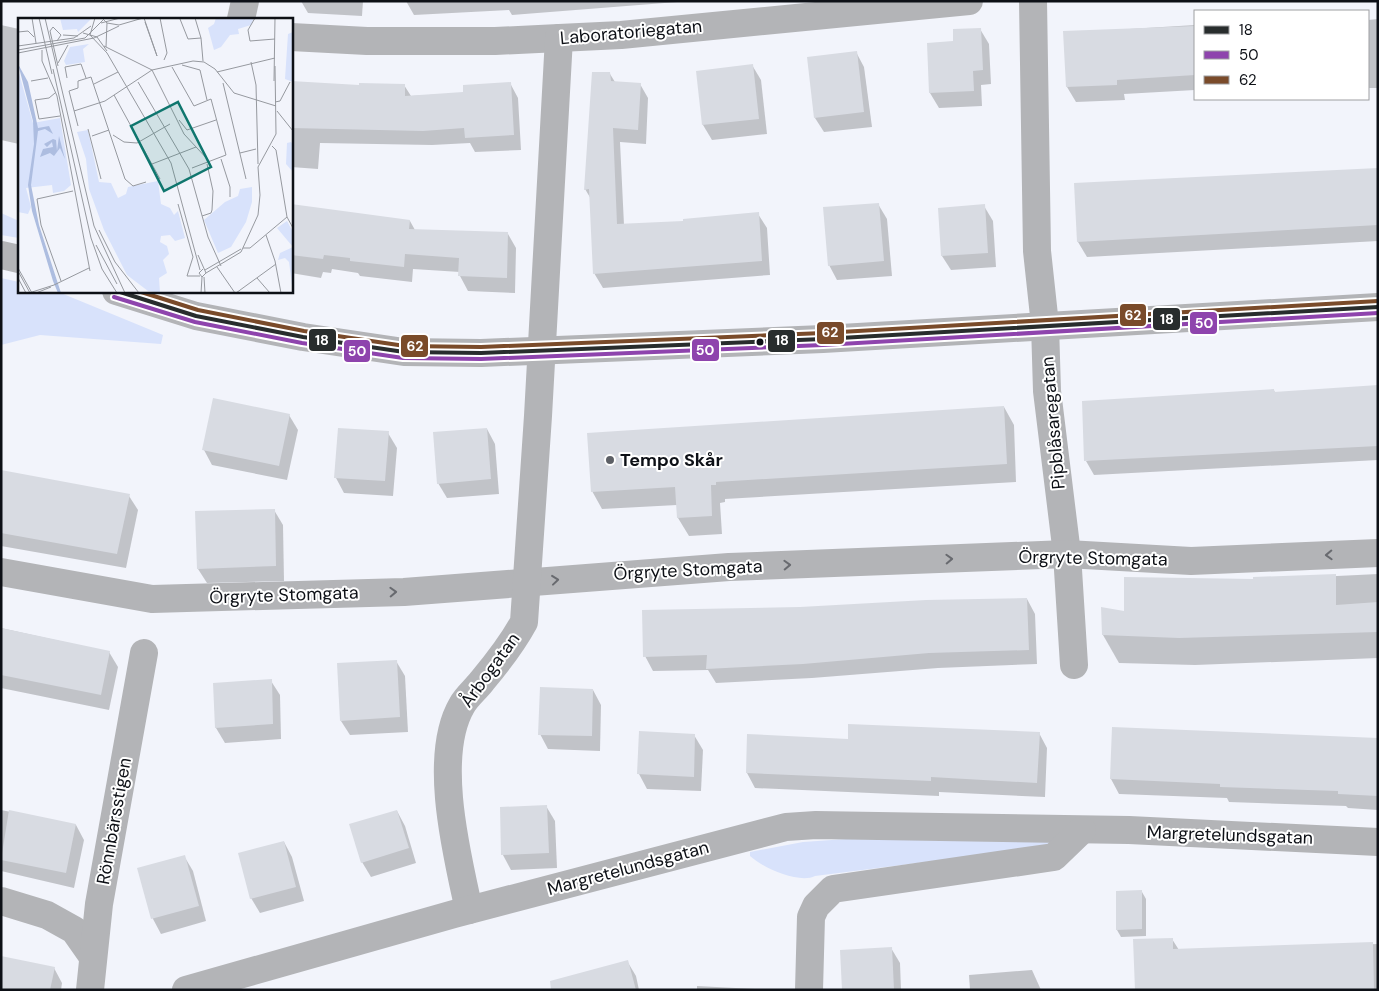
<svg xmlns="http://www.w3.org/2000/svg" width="1379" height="991" font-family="'DM Sans',sans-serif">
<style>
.green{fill:#d8e2fb}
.shadow{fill:#0003}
.building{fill:#d8dbe2}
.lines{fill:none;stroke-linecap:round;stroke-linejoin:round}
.minor{stroke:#b3b4b7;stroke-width:28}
.bus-1-casing{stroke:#fff;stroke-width:8}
.bus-2-casing{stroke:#fff;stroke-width:8}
.bus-3-casing{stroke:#fff;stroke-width:8}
.bus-1{stroke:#282d2d;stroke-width:4}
.bus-2{stroke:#8e44ad;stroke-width:4}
.bus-3{stroke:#7a4b2a;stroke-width:4}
.oneway{stroke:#686a6f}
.bus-dot{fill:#0d1016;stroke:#fff;stroke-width:2}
.poi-dot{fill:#5d6066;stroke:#fff;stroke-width:2}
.labels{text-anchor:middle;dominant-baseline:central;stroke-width:4;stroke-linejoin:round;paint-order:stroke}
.street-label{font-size:18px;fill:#0d1016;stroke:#fff}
.poi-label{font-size:18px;font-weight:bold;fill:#0d1016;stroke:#fff;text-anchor:start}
.inset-road{fill:none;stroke:#96999f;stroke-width:1}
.view{fill:#0f766e;fill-opacity:0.15;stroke:#0f766e;stroke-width:2.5}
.inset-edge{fill:none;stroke:#0d1016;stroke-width:2.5}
.line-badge{stroke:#fff;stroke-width:2}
.badge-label{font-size:14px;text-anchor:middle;font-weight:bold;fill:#fff}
</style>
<rect width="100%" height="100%" fill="#f2f4fb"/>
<!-- green -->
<g class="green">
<path d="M1 213 19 221V238L1 235Z"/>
<path d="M1 278 19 282V291H56L163 335 161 344 40 335 1 345Z"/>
<path d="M846 839 1060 842 1028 849 815 876C799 884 763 868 750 856V852L803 842Z"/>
</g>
<!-- shadow -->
<g class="shadow">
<path d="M301 1H363L362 16 308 13Z"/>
<path d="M406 1H690L512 15 509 10 414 15Z"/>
<path d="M1378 19V88H1368V20Z"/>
<path d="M1 25 19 29V144L1 140Z"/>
<path d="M1195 25V90L1124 94 1125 100 1076 102 1067 87 1064 33Z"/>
<path d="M980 29 989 44 991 84 981 85 982 106 939 108 930 93 928 44 954 42Z"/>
<path d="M856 52 864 67 872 127 824 132 815 118Z"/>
<path d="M752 65 761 80 767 134 712 140 703 125 697 72Z"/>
<path d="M610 74 615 82 640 84 648 98 646 144 620 142 624 225 684 223 758 214 767 228 770 275 603 288 594 273 591 199 585 189Z"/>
<path d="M291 82 360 86 404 85 411 96 464 93 510 83 518 98 521 150 475 152 470 143 432 145 320 143 318 169 291 167Z"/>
<path d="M1378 169V241L1087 257 1078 242 1076 185Z"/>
<path d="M878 204 887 219 892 276 837 280 829 265Z"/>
<path d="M291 205 410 221 415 230 508 234 516 248 515 293 468 291 460 276V272L413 269 412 282 360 276 358 273 332 269 331 273 323 272 321 278 291 273Z"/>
<path d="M984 206 993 221 996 267 951 270 942 256Z"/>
<path d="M1378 387V460L1094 475 1086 461 1274 390 1275 393Z"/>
<path d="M1004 407 1014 425 1016 482 725 499V502L720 503 722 534 689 536 678 518 677 505 602 509 592 491Z"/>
<path d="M289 415 298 430 287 480 212 465 204 450Z"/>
<path d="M487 429 495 444 499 494 447 498 438 483Z"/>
<path d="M388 433 397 448 393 496 344 493 336 478Z"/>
<path d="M1 471 129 496 138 510 126 568 1 546Z"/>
<path d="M274 510 283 525 284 581 207 583 198 569Z"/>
<path d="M1378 574V658L1195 665 1119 663 1103 635 1126 613 1255 580Z"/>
<path d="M1027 599 1035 614 1037 664 938 668 812 678 716 683 708 670 653 671 645 656 800 608Z"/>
<path d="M1 628 109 652 118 667 109 710 1 688Z"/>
<path d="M396 661 405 676 408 732 350 735 341 721Z"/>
<path d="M271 681 280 695 281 739 225 743 216 728 214 684Z"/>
<path d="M593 690 601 705 600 751 548 749 540 734Z"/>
<path d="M1039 733 1047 748 1045 797 939 792V796L755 788 747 773 849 740Z"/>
<path d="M694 735 703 750 701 791 647 789 639 774Z"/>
<path d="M1378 739V810L1348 808 1346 806 1229 802 1227 798 1119 794 1111 779Z"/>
<path d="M546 806 555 821 557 868 511 870 503 855 501 809Z"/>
<path d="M1 810 76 825 84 840 74 888 1 871Z"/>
<path d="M397 811 405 826 416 863 371 877 362 862Z"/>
<path d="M284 842 292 857 304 901 260 913 251 898Z"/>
<path d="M184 856 193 871 206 921 161 934 153 919 138 869Z"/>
<path d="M1142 892 1146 899V936L1121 937 1117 930Z"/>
<path d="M1172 939 1179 950 1378 944V990H1136Z"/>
<path d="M891 948 900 963 901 990H843Z"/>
<path d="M627 961 636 976 639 990H580Z"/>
<path d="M54 968 62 983 61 990H1Z"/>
<path d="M1032 970 1041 990H970L969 975Z"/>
<path d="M697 986 755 989V990H697Z"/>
</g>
<!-- building -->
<g class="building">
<path d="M1195 26V75L1117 80V85L1066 87 1063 31Z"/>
<path d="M981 28 983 70 973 71 974 91 929 93 927 43 953 41V29Z"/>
<path d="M857 51 864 112 814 118 807 57Z"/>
<path d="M753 64 759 119 702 125 696 71Z"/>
<path d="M592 72H610L611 81 641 83 638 130 613 128 617 224 683 221V219L759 212 762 261 593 274 589 189 584 190Z"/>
<path d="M291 81 359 85V83L405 84V96L463 92V85L511 82 514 135 465 138 464 128 423 131 291 128Z"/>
<path d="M1378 168V225L1077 242 1074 183Z"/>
<path d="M879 203 884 261 828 266 823 207Z"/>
<path d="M291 204 410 220 409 229 508 232 507 278 458 276 459 258 405 254 404 267 350 261V258L324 255 323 259 291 255Z"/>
<path d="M985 204 988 253 941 256 938 208Z"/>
<path d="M1378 385V446L1084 461 1082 401 1274 389V392Z"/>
<path d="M213 398 290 414 279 466 202 450Z"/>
<path d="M1004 406 1007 464 716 482V485H711L712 516 677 518 675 487 591 492 587 433Z"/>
<path d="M338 428 389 431 385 481 334 478Z"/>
<path d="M487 428 491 479 437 484 433 432Z"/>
<path d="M1 470 130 494 117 554 1 533Z"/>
<path d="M275 509 276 566 197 569 195 511Z"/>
<path d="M1336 574V605L1378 602V632L1179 638 1102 635 1101 607 1124 611V577L1253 579V577Z"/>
<path d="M1027 598 1029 650 929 653 803 664 706 669 707 655 643 657 642 610 800 607 926 600Z"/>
<path d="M1 628 110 651 101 695 1 675Z"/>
<path d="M397 660 400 717 340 721 337 663Z"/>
<path d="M272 679 273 724 215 728 213 683Z"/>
<path d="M540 687 593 689 592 736 538 735Z"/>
<path d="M848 724 1040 732 1037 783 931 777V781L746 773 747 734 848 739Z"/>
<path d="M1112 727 1378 738V796L1338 794V791L1220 787V784L1110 779Z"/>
<path d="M639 731 695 734 694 777 637 774Z"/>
<path d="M547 805 549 853 501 855 500 807Z"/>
<path d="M9 810 76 824 66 873 1 860Z"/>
<path d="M397 810 409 848 361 863 349 824Z"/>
<path d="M284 841 296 887 250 899 238 853Z"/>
<path d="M185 855 199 906 151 919 137 868Z"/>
<path d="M1142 890V929L1116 930V891Z"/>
<path d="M1173 938V949L1373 942 1374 990H1135L1133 939Z"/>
<path d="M892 947 894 990H842L840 950Z"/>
<path d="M1 956 55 967 50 990H1Z"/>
<path d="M628 960 636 990H551L550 981Z"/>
</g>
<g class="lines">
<!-- minor -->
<g class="minor">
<path d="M1033 1 1037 251 1045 325 1047 391 1067 554 1074 665"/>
<path d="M241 19 245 1"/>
<path d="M291 37 367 41H495L559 38 621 35 969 1"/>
<path d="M1 255 19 259"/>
<path d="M116 291 196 316 303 337 404 352 481 353 823 339 1378 307"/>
<path d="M1 572 152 599 404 592 729 567 1067 554 1191 561 1378 553"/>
<path d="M1 901 47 915 74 930 93 957"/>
<path d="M469 910C457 855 432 756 462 705 467 696 476 689 482 681 498 662 512 644 524 622L538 416 559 38"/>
<path d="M90 990 99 904 144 653"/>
<path d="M186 990 454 914 786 827 816 825 1129 830 1378 842"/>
<path d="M809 990 811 917 816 906 833 889 1054 857 1082 830"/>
</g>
<defs>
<path id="bus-1" d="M117 291 196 316 303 337 404 352 481 353 823 339 1378 307"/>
<path id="bus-2" d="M114 297 195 322 302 343 403 358 481 359 823 345 1378 313"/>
<path id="bus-3" d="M138 291 198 310 304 331 405 346 481 347 823 333 1378 301"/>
</defs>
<!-- bus-1 casing -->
<use href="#bus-1" class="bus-1-casing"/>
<!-- bus-2 casing -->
<use href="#bus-2" class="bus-2-casing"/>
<!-- bus-3 casing -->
<use href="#bus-3" class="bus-3-casing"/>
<!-- bus-1 -->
<use href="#bus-1" class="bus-1"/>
<!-- bus-2 -->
<use href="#bus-2" class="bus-2"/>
<!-- bus-3 -->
<use href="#bus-3" class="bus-3"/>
</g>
<!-- one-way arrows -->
<defs><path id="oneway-chevron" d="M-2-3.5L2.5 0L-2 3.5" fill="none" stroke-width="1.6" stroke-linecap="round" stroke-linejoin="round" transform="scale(1.25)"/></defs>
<g class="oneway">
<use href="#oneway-chevron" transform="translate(1329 555) rotate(178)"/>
<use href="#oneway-chevron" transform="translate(949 559) rotate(-2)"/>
<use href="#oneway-chevron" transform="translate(787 565) rotate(-2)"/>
<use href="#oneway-chevron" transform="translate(555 580) rotate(-6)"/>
<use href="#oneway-chevron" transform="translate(393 592) rotate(-2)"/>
</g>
<!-- markers -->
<circle class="bus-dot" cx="760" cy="342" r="4.5"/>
<circle class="poi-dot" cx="610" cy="460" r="5"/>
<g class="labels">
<!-- street labels -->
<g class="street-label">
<text transform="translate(631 32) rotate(-5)">Laboratoriegatan</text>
<text transform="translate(1053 423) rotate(-95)">Pipblåsaregatan</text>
<text transform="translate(1093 558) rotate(1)">Örgryte Stomgata</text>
<text transform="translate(688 570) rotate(-3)">Örgryte Stomgata</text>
<text transform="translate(284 595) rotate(-2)">Örgryte Stomgata</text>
<text transform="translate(490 670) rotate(-54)">Årbogatan</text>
<text transform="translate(114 821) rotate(-80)">Rönnbärsstigen</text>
<text transform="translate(1230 835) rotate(2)">Margretelundsgatan</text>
<text transform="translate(628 868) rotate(-15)">Margretelundsgatan</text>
</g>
<!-- poi labels -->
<g class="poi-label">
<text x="620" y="460">Tempo Skår</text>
</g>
</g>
<!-- overview -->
<g transform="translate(18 18)">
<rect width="275" height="275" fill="#f2f4fb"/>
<path d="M42 0H74L60 14 59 11 45 12ZM198 0H236L233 7 220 11 221 16 212 17 203 29 196 32 190 10 196 6ZM275 14V64L267 61 270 16ZM71 26 65 31 67 44 48 47 46 43 52 29ZM0 52 15 105 42 100 53 167 46 173 35 175 34 167 8 170 13 189 10 196 0 194ZM70 112 81 164 93 165 100 180 108 176 110 169 140 163 143 186 152 190 156 197 160 193 167 220 157 223 152 217 143 218 142 224 149 228 151 236 145 242 149 255 141 260 142 275 130 273 109 257 86 212 71 171 68 141 59 114ZM273 124 275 127V154L268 146 269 125ZM234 169V184L228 204 213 229 200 235 186 202 207 184 220 178 222 171ZM269 203 275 214V275L271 244 267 240 260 242 262 235 275 229 259 210Z" fill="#d8e2fb"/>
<path d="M0 46 10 64 20 110 31 108 35 116 27 111 20 113 13 167 21 207 43 275H40L35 263 14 193 10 167 16 126 15 103ZM41 118 47 141 42 130 36 138 32 135 22 139 25 131 35 129 34 124 29 129 26 126 35 121 38 122 39 133Z" fill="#adbde0"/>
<path class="inset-road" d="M14 0 18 25M21 0 34 56M27 0 76 208 107 275M77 0 72 17 89 35 153 145 182 252M84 0 89 5 88 29M126 0 139 38M142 0 149 35 146 42M177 0 183 20 185 43M237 0 230 12 232 23 257 21M162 1 170 21 183 20M127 4 139 38M83 5 102 0M89 5 101 7 125 0M0 14 10 13 16 19M65 15 79 19 89 33M45 17 60 18M76 20 101 8M39 23 43 17 35 9 32 13 40 48M0 28 56 20 73 8M86 28 134 52 175 43 186 44 197 51 216 75 258 88M0 32 67 20 87 0M24 32V43L39 78 72 253M0 35 76 20M233 44 238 67 240 146M40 45 50 27M164 47 182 52 189 82M154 49 176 88 193 81 208 137 174 150M35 51 73 220 84 251 99 275M134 52 166 116 192 144M199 54 257 40M49 60 47 49 63 46 68 60M13 63 30 60M256 63 257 0M120 64 171 151 190 219 203 248M205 65 228 161M76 66 100 54M37 75 31 80 17 82 21 101 42 98M96 77 142 161M257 84 262 83 272 64M56 93 87 83 134 52M259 93 275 113M161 102 169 112 198 102M60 108 51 73 60 70V63L73 59 107 161 115 168 128 164M70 111 83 161M95 117 106 124 119 125 152 106M74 118 91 112M254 128 258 132 269 199 275 210M222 135 238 131M203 141 212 169V179M134 146 178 129M160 186 175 239 169 258H182M184 198 193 195 194 192 195 173 189 146M81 212 97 244 121 275M248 217 257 243 263 275M78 227 99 266M225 230H232L269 199M180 237 188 255 184 259 181 255 185 251M199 249 217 275M0 250 14 275M187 252 223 231M0 253 12 275M188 255 223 234 240 197 242 177 240 149 258 116 257 48M186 259 187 275M0 260 8 275M239 260 252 275M43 263 23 207 19 181 55 173M11 275 36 267 71 250M18 275 33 269M183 275 184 259M218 275 258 246"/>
<path class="view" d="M160 84 193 149 146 173 113 108Z"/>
<rect width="275" height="275" class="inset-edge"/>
</g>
<g class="line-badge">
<rect x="1119" y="303" width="28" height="24" rx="5" fill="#7a4b2a"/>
<rect x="1152" y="307" width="29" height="24" rx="5" fill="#282d2d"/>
<rect x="1189" y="311" width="29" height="24" rx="5" fill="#8e44ad"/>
<rect x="816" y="321" width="29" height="24" rx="5" fill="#7a4b2a"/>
<rect x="308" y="328" width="29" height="24" rx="5" fill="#282d2d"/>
<rect x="767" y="329" width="29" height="24" rx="5" fill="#282d2d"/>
<rect x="400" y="334" width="29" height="24" rx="5" fill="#7a4b2a"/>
<rect x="691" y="338" width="29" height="24" rx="5" fill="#8e44ad"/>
<rect x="343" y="339" width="28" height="24" rx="5" fill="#8e44ad"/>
</g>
<g class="badge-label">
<text x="1133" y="320">62</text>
<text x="1167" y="324">18</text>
<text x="1204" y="328">50</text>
<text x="830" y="337">62</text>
<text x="322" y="345">18</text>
<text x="782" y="345">18</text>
<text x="415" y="351">62</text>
<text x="705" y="355">50</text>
<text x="357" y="356">50</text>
</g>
<!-- border -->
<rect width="1379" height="991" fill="none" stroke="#0d1016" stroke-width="5"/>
<!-- legend -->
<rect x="1194" y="10" width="175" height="90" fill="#ffffff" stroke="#9e9fa2"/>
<rect x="1204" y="26" width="25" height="8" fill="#282d2d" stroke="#9e9fa2"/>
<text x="1239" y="35" font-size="15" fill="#0d1016">18</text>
<rect x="1204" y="51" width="25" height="8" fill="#8e44ad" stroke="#9e9fa2"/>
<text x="1239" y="60" font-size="15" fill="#0d1016">50</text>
<rect x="1204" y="76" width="25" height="8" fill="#7a4b2a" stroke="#9e9fa2"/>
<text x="1239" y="85" font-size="15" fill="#0d1016">62</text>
</svg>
